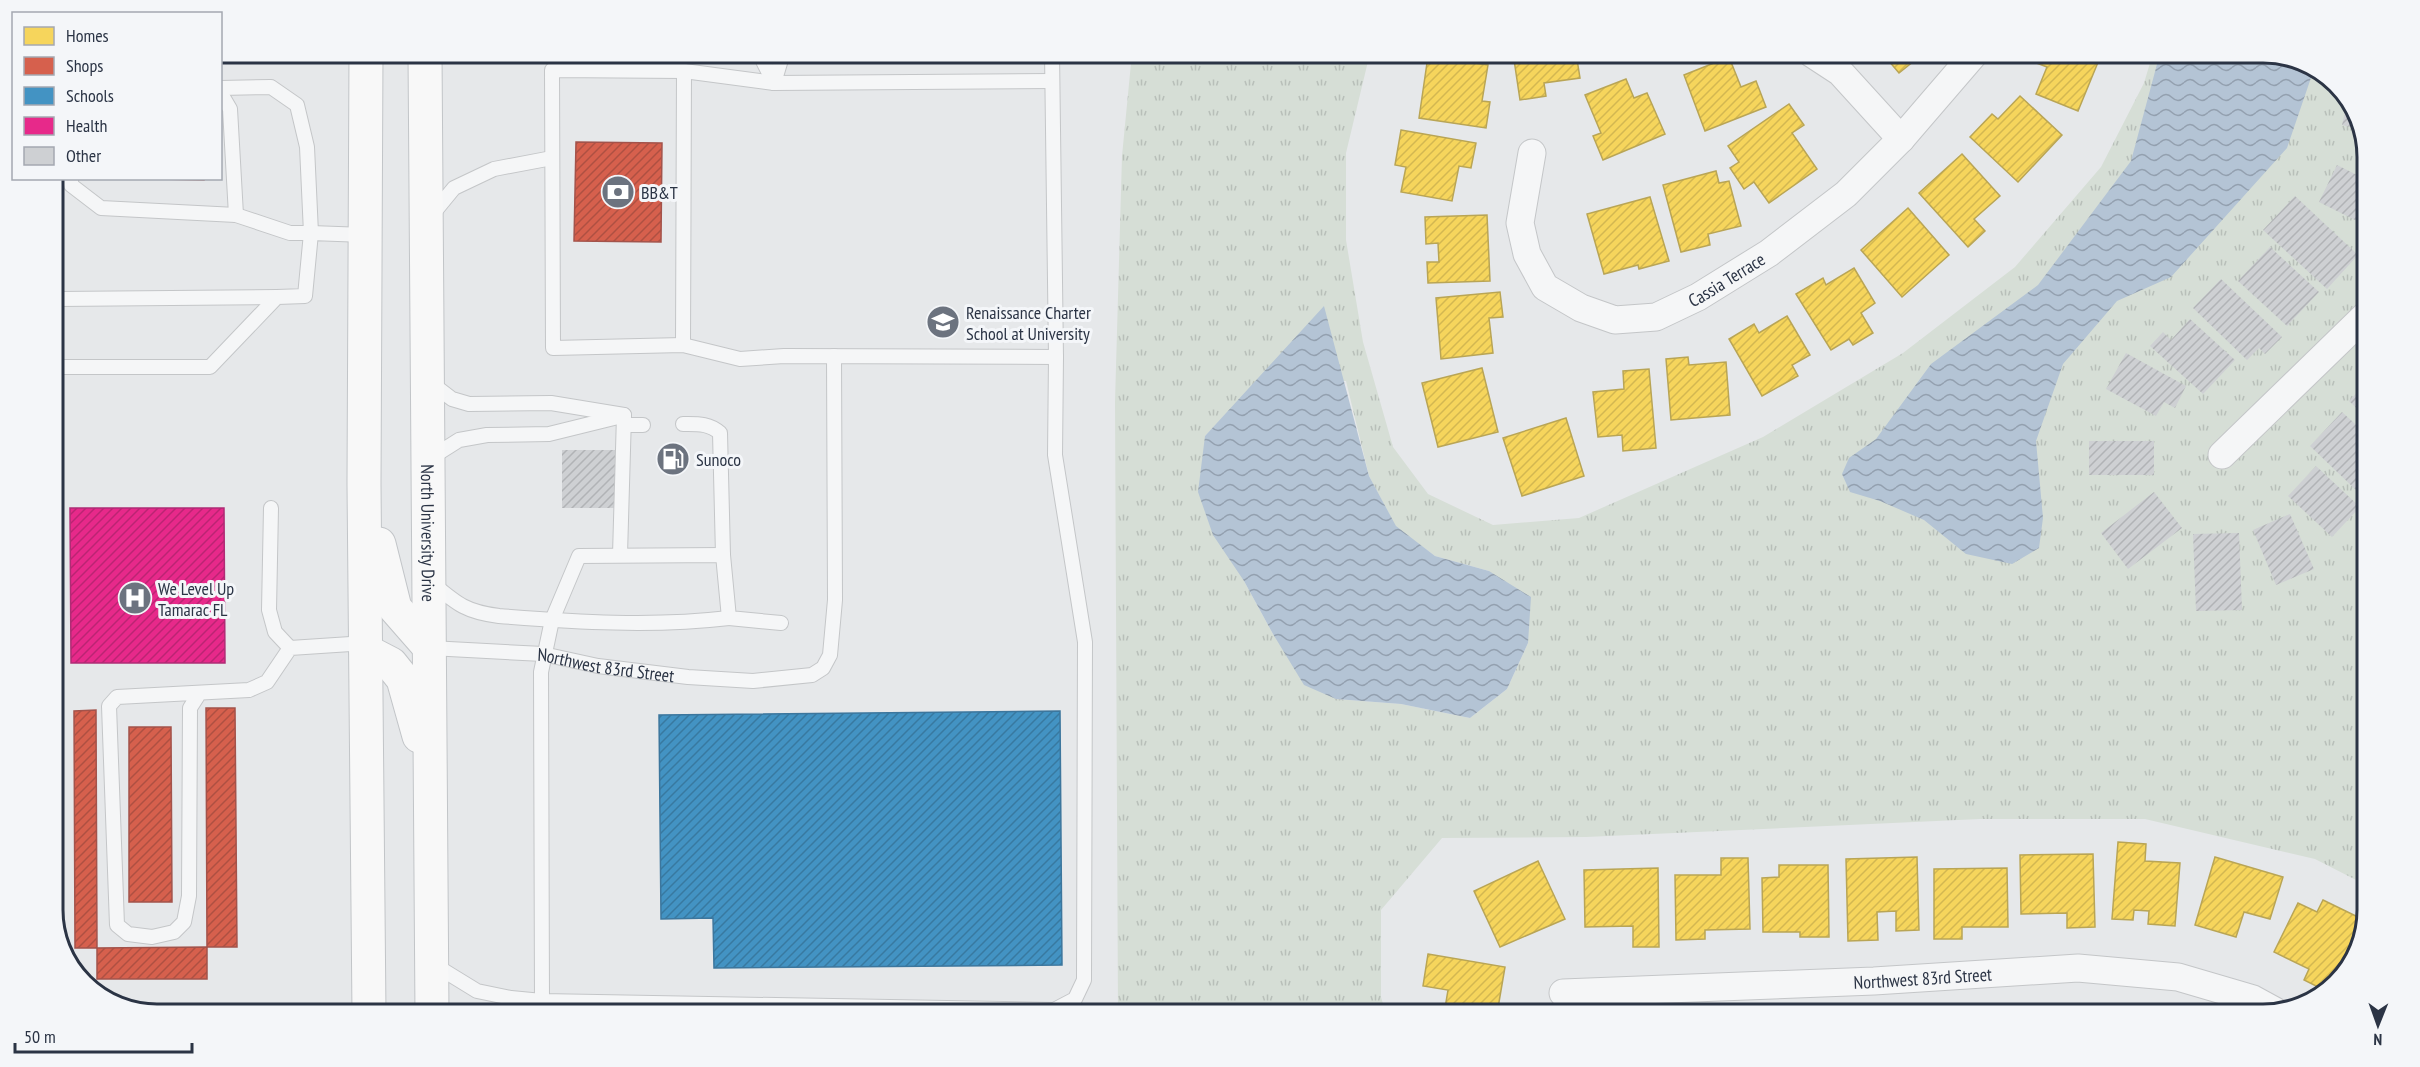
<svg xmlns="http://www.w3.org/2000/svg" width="2420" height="1067" font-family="'PT Sans Narrow',sans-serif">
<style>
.grass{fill:url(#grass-tufts);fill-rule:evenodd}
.water{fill:url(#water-waves)}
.homes{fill:url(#homes-hatch);stroke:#b9a555;stroke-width:1.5}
.shops{fill:url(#shops-hatch);stroke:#a3534b;stroke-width:1.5}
.schools{fill:url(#schools-hatch);stroke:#3c769d;stroke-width:1.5}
.health{fill:url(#health-hatch);stroke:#af2c75;stroke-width:1.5}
.building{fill:url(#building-hatch)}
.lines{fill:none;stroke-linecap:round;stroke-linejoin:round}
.service-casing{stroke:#c4c6c8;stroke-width:16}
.minor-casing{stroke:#c4c6c8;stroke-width:29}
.primary-casing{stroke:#c2c5c8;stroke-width:35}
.service{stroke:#f5f6f7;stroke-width:14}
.minor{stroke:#f5f6f7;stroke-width:27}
.primary{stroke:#f8f8f8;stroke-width:33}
.labels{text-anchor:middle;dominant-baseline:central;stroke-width:6;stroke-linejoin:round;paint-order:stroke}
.poi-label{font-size:18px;fill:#2b3445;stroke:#f4f6f9;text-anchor:start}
.street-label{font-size:18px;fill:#2b3445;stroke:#f4f6f9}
.rim{fill:none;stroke:#2b3445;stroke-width:3}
</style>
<defs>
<pattern id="grass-tufts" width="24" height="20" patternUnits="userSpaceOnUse" patternTransform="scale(1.5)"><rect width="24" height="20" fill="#d6ded6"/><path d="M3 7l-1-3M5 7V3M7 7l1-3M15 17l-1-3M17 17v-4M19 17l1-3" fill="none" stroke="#b8bfb9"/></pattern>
<pattern id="water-waves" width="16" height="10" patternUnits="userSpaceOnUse" patternTransform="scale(1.5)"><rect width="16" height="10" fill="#b4c4d5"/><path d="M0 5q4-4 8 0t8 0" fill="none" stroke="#93a0af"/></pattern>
<pattern id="homes-hatch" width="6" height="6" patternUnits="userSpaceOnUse" patternTransform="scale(1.5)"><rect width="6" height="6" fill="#f6d55c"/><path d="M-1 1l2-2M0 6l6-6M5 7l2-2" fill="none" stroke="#d3b751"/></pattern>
<pattern id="shops-hatch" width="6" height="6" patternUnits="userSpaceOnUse" patternTransform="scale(1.5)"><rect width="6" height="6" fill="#d6604d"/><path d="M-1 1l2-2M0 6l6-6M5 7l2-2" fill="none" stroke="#ae5042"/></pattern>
<pattern id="schools-hatch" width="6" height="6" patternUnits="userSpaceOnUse" patternTransform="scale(1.5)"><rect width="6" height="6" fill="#4393c3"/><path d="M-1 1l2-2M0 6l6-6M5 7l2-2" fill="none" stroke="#3879a0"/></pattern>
<pattern id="health-hatch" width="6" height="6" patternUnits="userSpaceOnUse" patternTransform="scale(1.5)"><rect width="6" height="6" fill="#e7298a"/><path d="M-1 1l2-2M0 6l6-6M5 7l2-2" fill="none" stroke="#bb2473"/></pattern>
<pattern id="building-hatch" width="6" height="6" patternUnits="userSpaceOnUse" patternTransform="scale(1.5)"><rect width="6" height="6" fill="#ced0d3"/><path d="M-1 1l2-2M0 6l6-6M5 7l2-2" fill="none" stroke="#b1b3b6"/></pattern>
</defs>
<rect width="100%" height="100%" fill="#e6e8ea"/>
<!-- grass -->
<path class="grass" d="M1132 53H1370L1346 153V240L1363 342 1393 447 1428 494 1493 525 1579 518 1763 437 1903 353 2015 267 2101 167 2144 83 2153 53H2263L2303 60 2346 94 2367 151 2360 882 2315 859 2145 819H1980L1586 837 1442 838 1381 910V997L1386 1014H1118L1115 402 1122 156ZM1257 381H1346L1369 476 1396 527 1435 556 1489 571 1528 643 1507 689 1470 718 1401 704 1336 699 1273 634 1244 581 1205 436Z"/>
<!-- water -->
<g class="water">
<path d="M2160 53H2263L2303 60 2314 69 2287 148 2171 277 2117 301 2063 364 2036 441 2043 518 2039 548 2012 564 1966 554 1924 520 1880 501 1850 492 1842 474 1849 458 1876 439 1931 364 2038 285 2131 161Z"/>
<path d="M1324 306 1369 476 1396 526 1435 556 1489 571 1531 597 1528 643 1507 689 1470 718 1401 704 1336 699 1304 685 1273 634 1244 581 1213 535 1198 492 1205 436Z"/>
</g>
<!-- homes -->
<g class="homes">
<path d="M1513 53H1576L1580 78 1544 83 1546 96 1520 100Z"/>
<path d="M1882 53H1924L1899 73Z"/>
<path d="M2038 53H2095L2101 55 2078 111 2036 94 2047 67 2034 62Z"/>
<path d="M1428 56 1488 65 1482 101 1490 102 1486 128 1419 118Z"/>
<path d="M1729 57 1741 87 1756 81 1766 107 1705 131 1684 75Z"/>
<path d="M1626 79 1634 98 1647 93 1665 134 1603 160 1593 136 1601 133 1585 95Z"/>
<path d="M2020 96 2062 135 2018 182 1970 137 1992 114 1998 119Z"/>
<path d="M1789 104 1804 125 1792 133 1817 169 1769 203 1754 182 1744 189 1730 168 1739 162 1728 146Z"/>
<path d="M1401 130 1476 143 1471 168 1459 166 1452 201 1401 192 1406 167 1395 165Z"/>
<path d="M1962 154 2000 196 1974 219 1985 231 1968 247 1919 193Z"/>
<path d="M1716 171 1719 183 1729 181 1741 226 1708 234 1710 245 1681 252 1663 185Z"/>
<path d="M1650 197 1669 261 1639 269 1638 265 1604 274 1587 214Z"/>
<path d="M1908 208 1949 255 1902 297 1861 250Z"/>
<path d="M1487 215 1490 281 1428 283 1427 262H1439L1438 243 1426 244 1425 217Z"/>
<path d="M1854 268 1875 303 1861 313 1873 333 1853 345 1849 339 1831 350 1796 294 1823 278 1826 285Z"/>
<path d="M1500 292 1503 317 1489 318 1493 353 1441 359 1436 298Z"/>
<path d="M1787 316 1810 355 1792 365 1798 376 1762 396 1729 339 1754 324 1759 333Z"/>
<path d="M1688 357 1689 365 1726 362 1730 415 1671 420 1666 359Z"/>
<path d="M1482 368 1498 432 1438 447 1422 383Z"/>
<path d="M1649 369 1656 448 1623 451 1622 435 1598 437 1593 392 1624 389 1623 371Z"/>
<path d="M1566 418 1584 476 1522 496 1503 438Z"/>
<path d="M2118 842 2146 844 2145 861 2180 863 2175 926 2148 924 2149 911 2134 910 2133 920 2112 919Z"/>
<path d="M2093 854 2095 927 2067 928V913L2021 914 2020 855Z"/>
<path d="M1917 857 1919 930 1896 931V911L1877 912 1878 940 1848 941 1846 859Z"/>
<path d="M2215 857 2283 877 2270 919 2244 912 2236 937 2195 925Z"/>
<path d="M1721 858H1748L1750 929 1705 930V939L1676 940 1675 875H1721Z"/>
<path d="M1538 861 1565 919 1500 947 1474 891Z"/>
<path d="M1779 865H1828L1829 937H1800V932H1763L1762 878 1779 877Z"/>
<path d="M1658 868 1659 947H1633V926L1585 927 1584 870Z"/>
<path d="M2007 868 2008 927H1962V939H1934V869Z"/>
<path d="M2323 900 2360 918V947L2326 991 2304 980 2309 969 2274 952 2298 903 2317 912Z"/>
<path d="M1428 954 1505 967 1498 1008 1489 1006 1488 1014H1444L1448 990 1423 986Z"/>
</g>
<!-- shops -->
<g class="shops">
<path d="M576 142 662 143 661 242 574 241Z"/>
<path d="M109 178H204V180Z"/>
<path d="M206 708H235L237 947H207Z"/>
<path d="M96 710 97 948H75L74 711Z"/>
<path d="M129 727H171L172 902H129Z"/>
<path d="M207 947V979H97V948Z"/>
</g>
<!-- schools -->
<path class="schools" d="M1060 711 1062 965 714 968 713 918 661 919 659 715Z"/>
<!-- health -->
<path class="health" d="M70 508H224L225 663H71Z"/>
<!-- building -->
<g class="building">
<path d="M2348 99 2353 111 2359 129 2342 125Z"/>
<path d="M2337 165 2367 180V226L2319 202Z"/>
<path d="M2295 196 2358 255 2327 289 2263 230Z"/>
<path d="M2270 247 2319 292 2287 326 2238 281Z"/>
<path d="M2221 279 2282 337 2265 354 2259 348 2247 360 2193 308Z"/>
<path d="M2190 319 2235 360 2203 394 2150 346 2163 332 2171 340Z"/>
<path d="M2126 353 2186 386 2175 408 2164 402 2156 416 2106 389Z"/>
<path d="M2365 384V416L2349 401Z"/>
<path d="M2342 412 2365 433 2364 484 2357 491 2310 446Z"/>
<rect x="2089" y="441" width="65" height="34"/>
<rect x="562" y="450" width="56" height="58"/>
<path d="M2316 466 2360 507 2332 537 2288 496Z"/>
<path d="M2154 492 2182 528 2128 569 2101 533Z"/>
<path d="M2290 514 2314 569 2276 585 2253 530Z"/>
<path d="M2239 533 2242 610 2196 611 2193 534Z"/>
</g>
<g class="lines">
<defs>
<g id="service">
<path d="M759 53 774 83"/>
<path d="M1052 81 774 83 684 71 552 70 553 348 683 345 740 359 784 356 1056 357"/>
<path d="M774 83 783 53"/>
<path d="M220 92 230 109 236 215"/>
<path d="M71 178V185L101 208 236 215 290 233H311L307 147 297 105 271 87 220 88"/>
<path d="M431 216 454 188 494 169 552 158"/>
<path d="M58 299 277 297"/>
<path d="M683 345 684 71"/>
<path d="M55 367H210L277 297 305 296 311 233 365 235"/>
<path d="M430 382 452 399 469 404 551 403 624 415"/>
<path d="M683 424C697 424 709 423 720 433L723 555"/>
<path d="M624 425H643"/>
<path d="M429 459 459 440 487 435 549 434 618 417"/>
<path d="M271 508 269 610 275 632 290 648"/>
<path d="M620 555 624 415"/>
<path d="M432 583C457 604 466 612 499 616 576 622 652 627 729 618"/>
<path id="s1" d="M430 648 543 654 598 666 688 677 753 681 812 675 823 668 830 655 835 600 834 356"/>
<path d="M199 694 190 708 189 896 184 922 174 932 152 937 128 934 117 925 109 706 117 697 249 690 267 682 290 648 366 643"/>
<path d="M433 964 477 991 511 998 542 1001 1054 1010 1075 999 1084 980 1085 642 1055 455 1056 357 1052 53"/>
<path d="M542 1001 541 672 552 620 579 556 723 555 729 618 781 623"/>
</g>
<g id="minor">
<path d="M1811 53 1840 72 1901 139"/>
<path id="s2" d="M1532 153 1520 223 1527 254 1545 287 1581 308 1615 320 1656 317 1698 297 1769 253 1846 194 1901 139 1975 53"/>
<path d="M2222 455 2366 315"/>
<path id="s3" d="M1563 993 1874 981 2078 968 2178 977 2253 999 2275 1011"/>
</g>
<g id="primary">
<path d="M366 53 364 484 369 1014"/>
<path id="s4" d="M425 53 432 1014"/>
<path d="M379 544 395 608 430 648"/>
<path d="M366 651 391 664 403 679 419 736"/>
</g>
</defs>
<!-- service casing -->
<use href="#service" class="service-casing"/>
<!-- minor casing -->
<use href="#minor" class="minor-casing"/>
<!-- primary casing -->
<use href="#primary" class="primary-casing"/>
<!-- service -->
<use href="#service" class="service"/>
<!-- minor -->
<use href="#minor" class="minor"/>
<!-- primary -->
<use href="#primary" class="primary"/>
</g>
<!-- icons -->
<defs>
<symbol id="bank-disc" viewBox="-11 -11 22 22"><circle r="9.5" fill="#6c737f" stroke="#f4f6f9"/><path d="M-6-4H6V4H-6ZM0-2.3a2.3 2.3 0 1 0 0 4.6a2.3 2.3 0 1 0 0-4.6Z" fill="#fff"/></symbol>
<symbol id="school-disc" viewBox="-11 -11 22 22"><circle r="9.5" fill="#6c737f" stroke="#f4f6f9"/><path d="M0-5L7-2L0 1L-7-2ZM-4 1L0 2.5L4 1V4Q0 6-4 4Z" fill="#fff"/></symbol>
<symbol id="fuel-disc" viewBox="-11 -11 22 22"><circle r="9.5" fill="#6c737f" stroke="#f4f6f9"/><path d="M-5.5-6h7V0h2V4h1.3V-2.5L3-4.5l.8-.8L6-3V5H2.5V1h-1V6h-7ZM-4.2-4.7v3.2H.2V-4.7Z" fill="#fff"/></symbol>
<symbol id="hospital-disc" viewBox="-11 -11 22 22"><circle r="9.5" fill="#6c737f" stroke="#f4f6f9"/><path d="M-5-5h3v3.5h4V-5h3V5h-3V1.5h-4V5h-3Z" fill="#fff"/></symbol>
</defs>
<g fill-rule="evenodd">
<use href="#bank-disc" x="599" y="173" width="38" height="38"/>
<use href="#school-disc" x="924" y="303" width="38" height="38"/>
<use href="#fuel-disc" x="654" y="440" width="38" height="38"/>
<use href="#hospital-disc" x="116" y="579" width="38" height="38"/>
</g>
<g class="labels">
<!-- poi labels -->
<g class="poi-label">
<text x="641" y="192">BB&amp;T</text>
<text x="966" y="312">Renaissance Charter<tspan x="966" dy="21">School at University</tspan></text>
<text x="696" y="459">Sunoco</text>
<text x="158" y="588">We Level Up<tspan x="158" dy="21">Tamarac FL</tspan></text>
</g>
<!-- street labels -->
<g class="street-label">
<text stroke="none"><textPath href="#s2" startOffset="339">Cassia Terrace</textPath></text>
<text stroke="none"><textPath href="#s4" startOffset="480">North University Drive</textPath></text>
<text stroke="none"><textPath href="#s1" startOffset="177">Northwest 83rd Street</textPath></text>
<text stroke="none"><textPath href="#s3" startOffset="360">Northwest 83rd Street</textPath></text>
</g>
</g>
<!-- crop -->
<path d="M0 0H2420V1067H0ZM157 63H2263A94 94 0 0 1 2357 157V910A94 94 0 0 1 2263 1004H157A94 94 0 0 1 63 910V157A94 94 0 0 1 157 63Z" fill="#f4f6f9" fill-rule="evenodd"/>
<path class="rim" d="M157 63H2263A94 94 0 0 1 2357 157V910A94 94 0 0 1 2263 1004H157A94 94 0 0 1 63 910V157A94 94 0 0 1 157 63Z"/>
<!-- legend -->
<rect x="12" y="12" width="210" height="168" fill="#f4f6f9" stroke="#a4a8b1" stroke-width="1.5"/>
<rect x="24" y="27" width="30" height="18" fill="#f6d55c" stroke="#a4a8b1" stroke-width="1.5"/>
<text x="66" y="42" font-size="18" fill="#2b3445">Homes</text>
<rect x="24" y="57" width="30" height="18" fill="#d6604d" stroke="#a4a8b1" stroke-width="1.5"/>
<text x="66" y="72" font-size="18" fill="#2b3445">Shops</text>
<rect x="24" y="87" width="30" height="18" fill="#4393c3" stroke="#a4a8b1" stroke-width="1.5"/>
<text x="66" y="102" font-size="18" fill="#2b3445">Schools</text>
<rect x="24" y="117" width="30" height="18" fill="#e7298a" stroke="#a4a8b1" stroke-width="1.5"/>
<text x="66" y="132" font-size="18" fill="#2b3445">Health</text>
<rect x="24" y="147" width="30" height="18" fill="#ced0d3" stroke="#a4a8b1" stroke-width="1.5"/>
<text x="66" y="162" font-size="18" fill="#2b3445">Other</text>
<!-- north arrow -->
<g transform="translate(2378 1025) rotate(181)" stroke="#f4f6f9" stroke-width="4.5" paint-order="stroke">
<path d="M0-4.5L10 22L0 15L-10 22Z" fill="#2b3445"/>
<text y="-9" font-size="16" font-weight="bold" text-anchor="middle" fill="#2b3445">N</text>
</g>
<!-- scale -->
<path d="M15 1043v9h177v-9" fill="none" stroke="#2b3445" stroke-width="3"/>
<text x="24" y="1043" font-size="18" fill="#2b3445" stroke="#f4f6f9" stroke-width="4.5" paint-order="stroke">50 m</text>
</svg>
